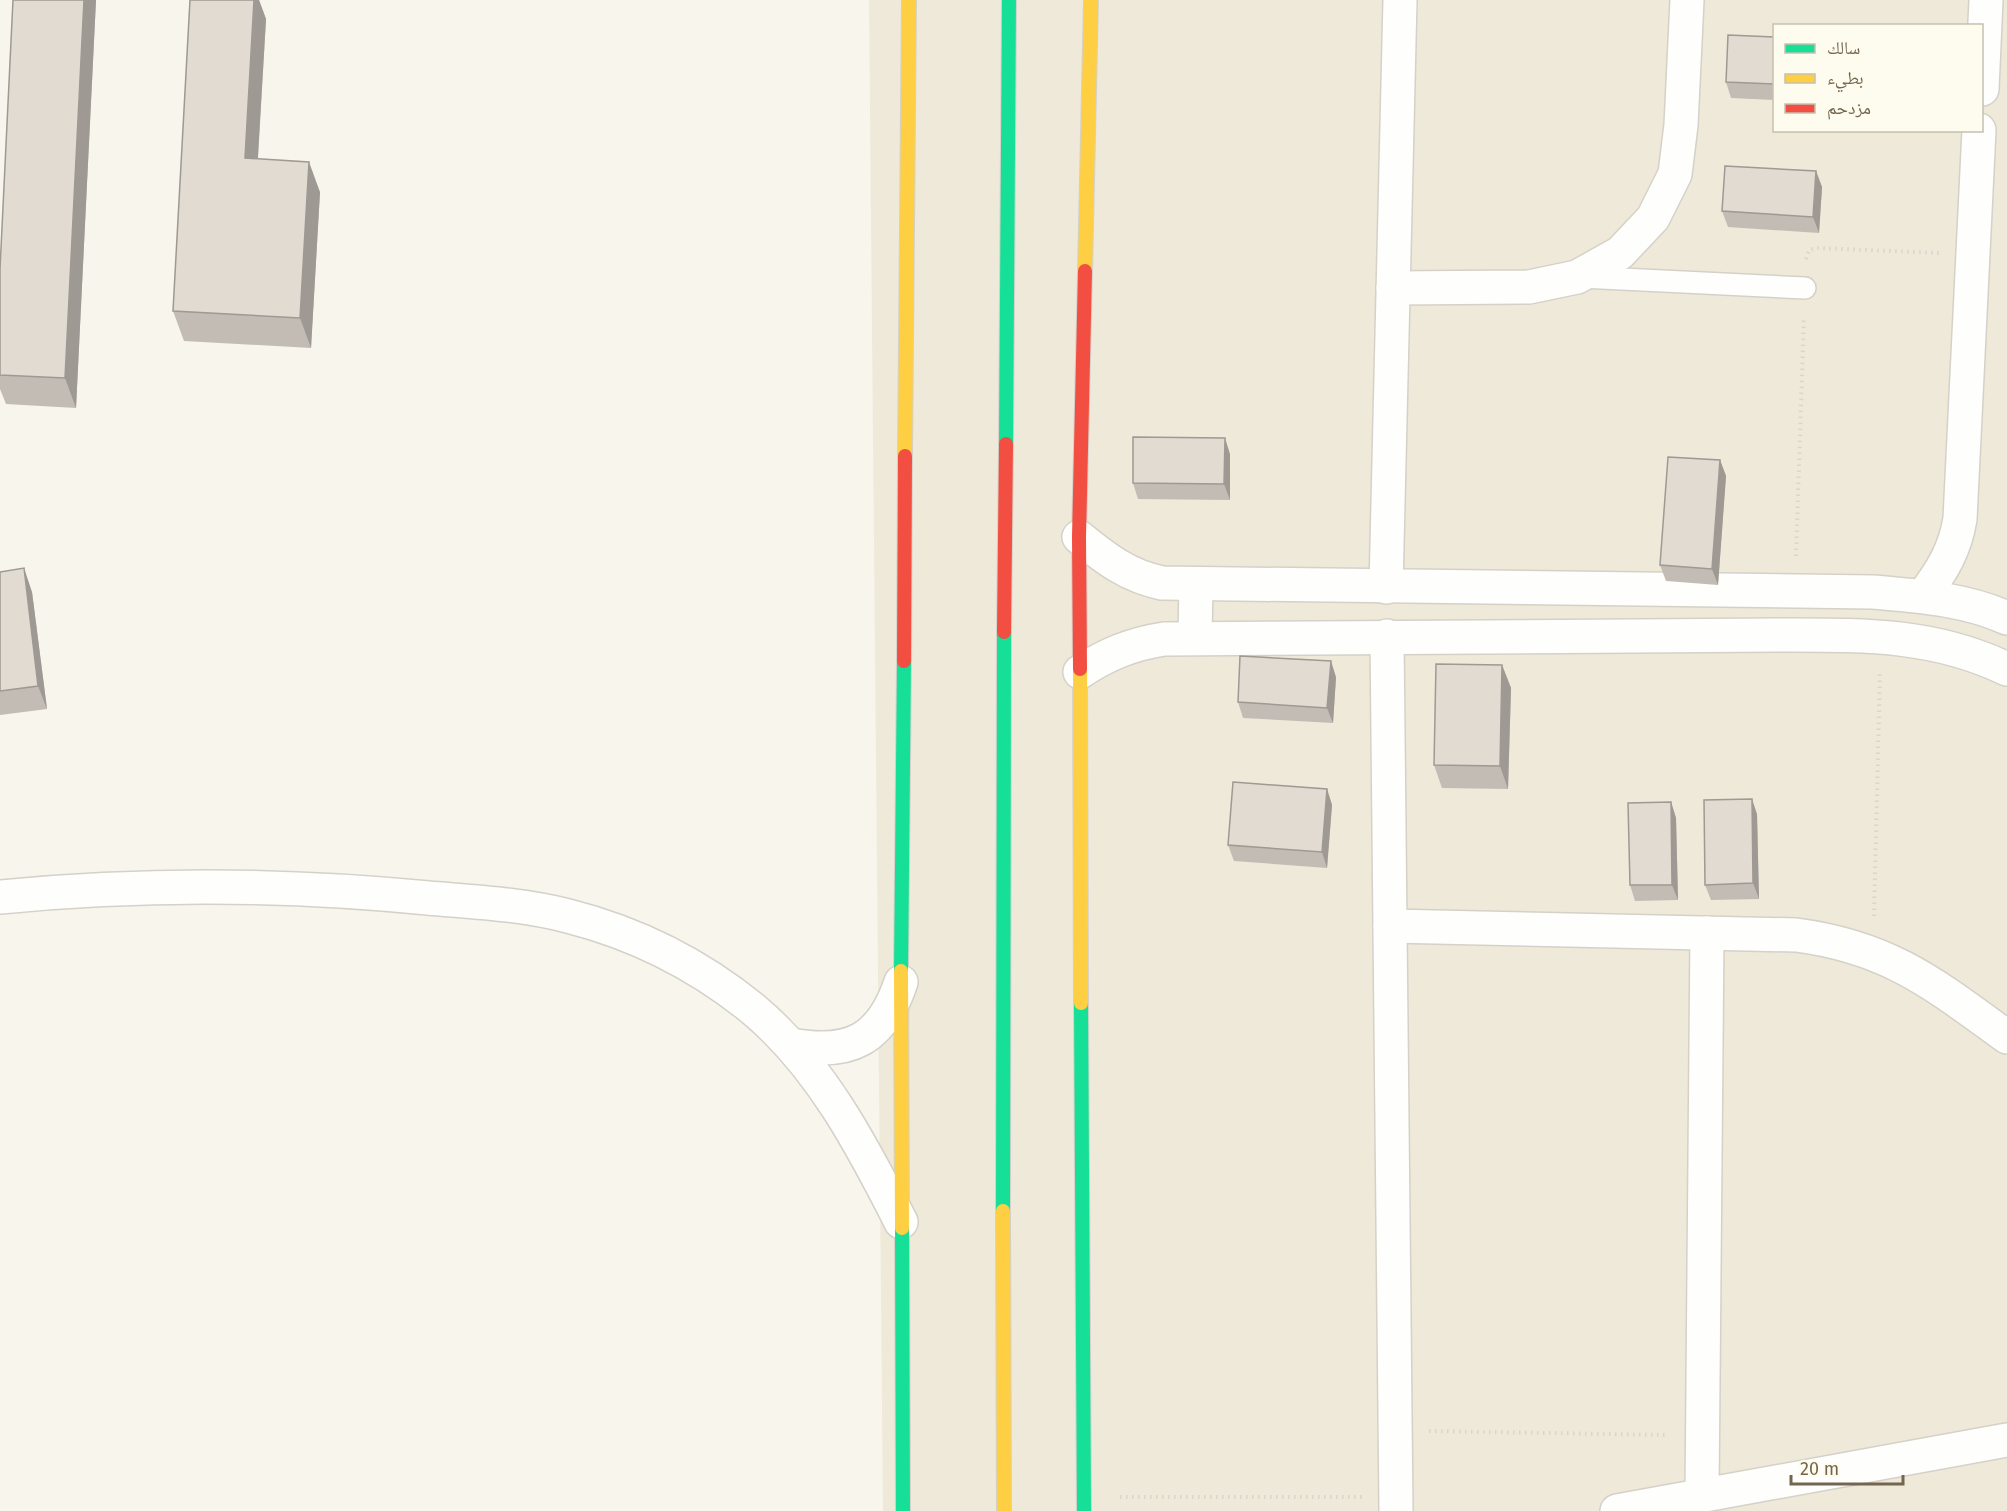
<svg xmlns="http://www.w3.org/2000/svg" width="2007" height="1511" font-family="'Fira Sans','Noto Naskh Arabic',sans-serif">
<style>
.residential{fill:#eee9d9;fill-rule:evenodd}
.lines{fill:none;stroke-linecap:round;stroke-linejoin:round}
.lane-casing{stroke:#d5d1c9;stroke-width:24}
.street-casing{stroke:#d5d1c9;stroke-width:36}
.fast-casing{stroke:#d5d1c9;stroke-width:16}
.slow-casing{stroke:#d5d1c9;stroke-width:16}
.jam-casing{stroke:#d5d1c9;stroke-width:16}
.path{stroke:#d9d5cf;stroke-width:4;stroke-dasharray:1.5 4.5;stroke-linecap:butt}
.lane{stroke:#fefefc;stroke-width:21}
.street{stroke:#fefefc;stroke-width:33}
.fast{stroke:#16e098;stroke-width:14}
.slow{stroke:#ffcf43;stroke-width:14}
.jam{stroke:#f24e42;stroke-width:14}
.wall{fill:#c2bcb5}
.shaded-wall{fill:#9e9993}
.building{fill:#e1dbd2;stroke:#9e9993;stroke-width:1.5}
</style>
<rect width="100%" height="100%" fill="#f7f5ec"/>
<!-- residential -->
<path class="residential" d="M869 0H2007V1511H883ZM1774 26H1982V130H1774Z"/>
<g class="lines">
<defs>
<path id="lane" d="M1581 277 1805 288"/>
<g id="street">
<path d="M1982 89 1986 0"/>
<path d="M1393 288 1529 287 1577 277 1620 253 1653 218 1675 174 1681 125 1687 0"/>
<path d="M1079 537C1106 559 1128 576 1162 583L1873 592C1918 596 1965 599 2007 618"/>
<path d="M1386 587 1400 0"/>
<path d="M1923 596C1942 571 1955 550 1960 519L1979 130"/>
<path d="M1387 636 1396 1511"/>
<path d="M1195 637 1196 584"/>
<path d="M1080 672C1107 654 1132 644 1164 639L1792 635C1869 635 1936 635 2007 669"/>
<path d="M0 897C141 883 286 884 428 898 474 902 522 904 568 916 635 933 699 965 753 1009 820 1065 862 1145 901 1222"/>
<path d="M1390 926 1796 935C1889 947 1934 984 2007 1037"/>
<path d="M791 1045C851 1056 882 1039 901 982"/>
<path d="M1702 1495 1707 933"/>
<path d="M1617 1511 2007 1440"/>
</g>
<g id="fast">
<path d="M1006 444 1009 0"/>
<path d="M901 971 904 661"/>
<path d="M1081 1003 1084 1511"/>
<path d="M1003 1211 1004 632"/>
<path d="M902 1228 903 1511"/>
</g>
<g id="slow">
<path d="M1085 271 1091 0"/>
<path d="M905 456 909 0"/>
<path d="M1080 669 1081 1003"/>
<path d="M901 971 902 1228"/>
<path d="M1003 1211 1004 1511"/>
</g>
<g id="jam">
<path d="M1004 632 1006 444"/>
<path d="M904 661 905 456"/>
<path d="M1080 669 1079 537 1085 271"/>
</g>
</defs>
<!-- lane casing -->
<use href="#lane" class="lane-casing"/>
<!-- street casing -->
<use href="#street" class="street-casing"/>
<!-- fast casing -->
<use href="#fast" class="fast-casing"/>
<!-- slow casing -->
<use href="#slow" class="slow-casing"/>
<!-- jam casing -->
<use href="#jam" class="jam-casing"/>
<!-- path -->
<g class="path">
<path d="M1806 259 1809 250 1817 248 1939 253"/>
<path d="M1796 556 1804 317"/>
<path d="M1874 916 1880 672"/>
<path d="M1429 1431 1667 1435"/>
<path d="M1120 1497H1362"/>
</g>
<!-- lane -->
<use href="#lane" class="lane"/>
<!-- street -->
<use href="#street" class="street"/>
<!-- fast -->
<use href="#fast" class="fast"/>
<!-- slow -->
<use href="#slow" class="slow"/>
<!-- jam -->
<use href="#jam" class="jam"/>
</g>
<!-- wall -->
<g class="wall">
<path d="M13 0H96L76 408 6 404 0 389V269Z"/>
<path d="M190 0H259L266 19 258 159 320 192 311 348 184 341 173 311Z"/>
<path d="M1774 37V100L1731 98 1726 82Z"/>
<path d="M1816 171 1822 187 1819 233 1728 227 1722 211Z"/>
<path d="M1230 454V500L1138 499 1133 483Z"/>
<path d="M1720 460 1726 476 1718 585 1666 581 1660 565Z"/>
<path d="M0 572 32 592 47 709 0 715Z"/>
<path d="M1502 665 1511 688 1508 789 1442 788 1434 765Z"/>
<path d="M1336 677 1333 723 1243 718 1238 702Z"/>
<path d="M1327 789 1332 805 1327 868 1234 861 1228 845Z"/>
<path d="M1671 802 1676 818 1678 900 1635 901 1630 885Z"/>
<path d="M1757 814 1759 899 1711 900 1705 885Z"/>
</g>
<!-- shaded-wall -->
<g class="shaded-wall">
<path d="M84 0H96L76 408 65 378Z"/>
<path d="M254 0H259L266 19 256 188 245 158Z"/>
<path d="M309 162 320 192 311 348 300 318Z"/>
<path d="M1816 171 1822 187 1819 233 1813 217Z"/>
<path d="M1225 438 1230 454V500L1224 484Z"/>
<path d="M1720 460 1726 476 1718 585 1712 569Z"/>
<path d="M24 568 32 592 47 709 38 686Z"/>
<path d="M1331 661 1336 677 1333 723 1327 708Z"/>
<path d="M1502 665 1511 688 1508 789 1500 766Z"/>
<path d="M1327 789 1332 805 1327 868 1322 852Z"/>
<path d="M1752 799 1757 814 1759 899 1753 883Z"/>
<path d="M1671 802 1676 818 1678 900 1672 885Z"/>
</g>
<!-- building -->
<g class="building">
<path d="M13 0H84L65 378 0 375V269Z"/>
<path d="M190 0H254L245 158 309 162 300 318 173 311Z"/>
<path d="M1728 35 1774 37V84L1726 82Z"/>
<path d="M1725 166 1816 171 1813 217 1722 211Z"/>
<path d="M1133 437 1225 438 1224 484 1133 483Z"/>
<path d="M1668 457 1720 460 1712 569 1660 565Z"/>
<path d="M24 568 38 686 0 691V572Z"/>
<path d="M1240 656 1331 661 1327 708 1238 702Z"/>
<path d="M1436 664 1502 665 1500 766 1434 765Z"/>
<path d="M1233 782 1327 789 1322 852 1228 845Z"/>
<path d="M1752 799 1753 883 1705 885 1704 800Z"/>
<path d="M1671 802 1672 885H1630L1628 803Z"/>
</g>
<!-- legend -->
<rect x="1773" y="24" width="210" height="108" fill="#fefcee" stroke="#c6c0ae" stroke-width="1.5"/>
<rect x="1785" y="44" width="30" height="9" fill="#16e098" stroke="#c6c0ae" stroke-width="1.5"/>
<text x="1827" y="54" font-size="18" fill="#73654e">سالك</text>
<rect x="1785" y="74" width="30" height="9" fill="#ffcf43" stroke="#c6c0ae" stroke-width="1.5"/>
<text x="1827" y="84" font-size="18" fill="#73654e">بطيء</text>
<rect x="1785" y="104" width="30" height="9" fill="#f24e42" stroke="#c6c0ae" stroke-width="1.5"/>
<text x="1827" y="114" font-size="18" fill="#73654e">مزدحم</text>
<!-- scale -->
<path d="M1791 1475v9h112v-9" fill="none" stroke="#73654e" stroke-width="3"/>
<text x="1800" y="1475" font-size="18" fill="#73654e" stroke="#fefcee" stroke-width="4.5" paint-order="stroke">20 m</text>
</svg>
